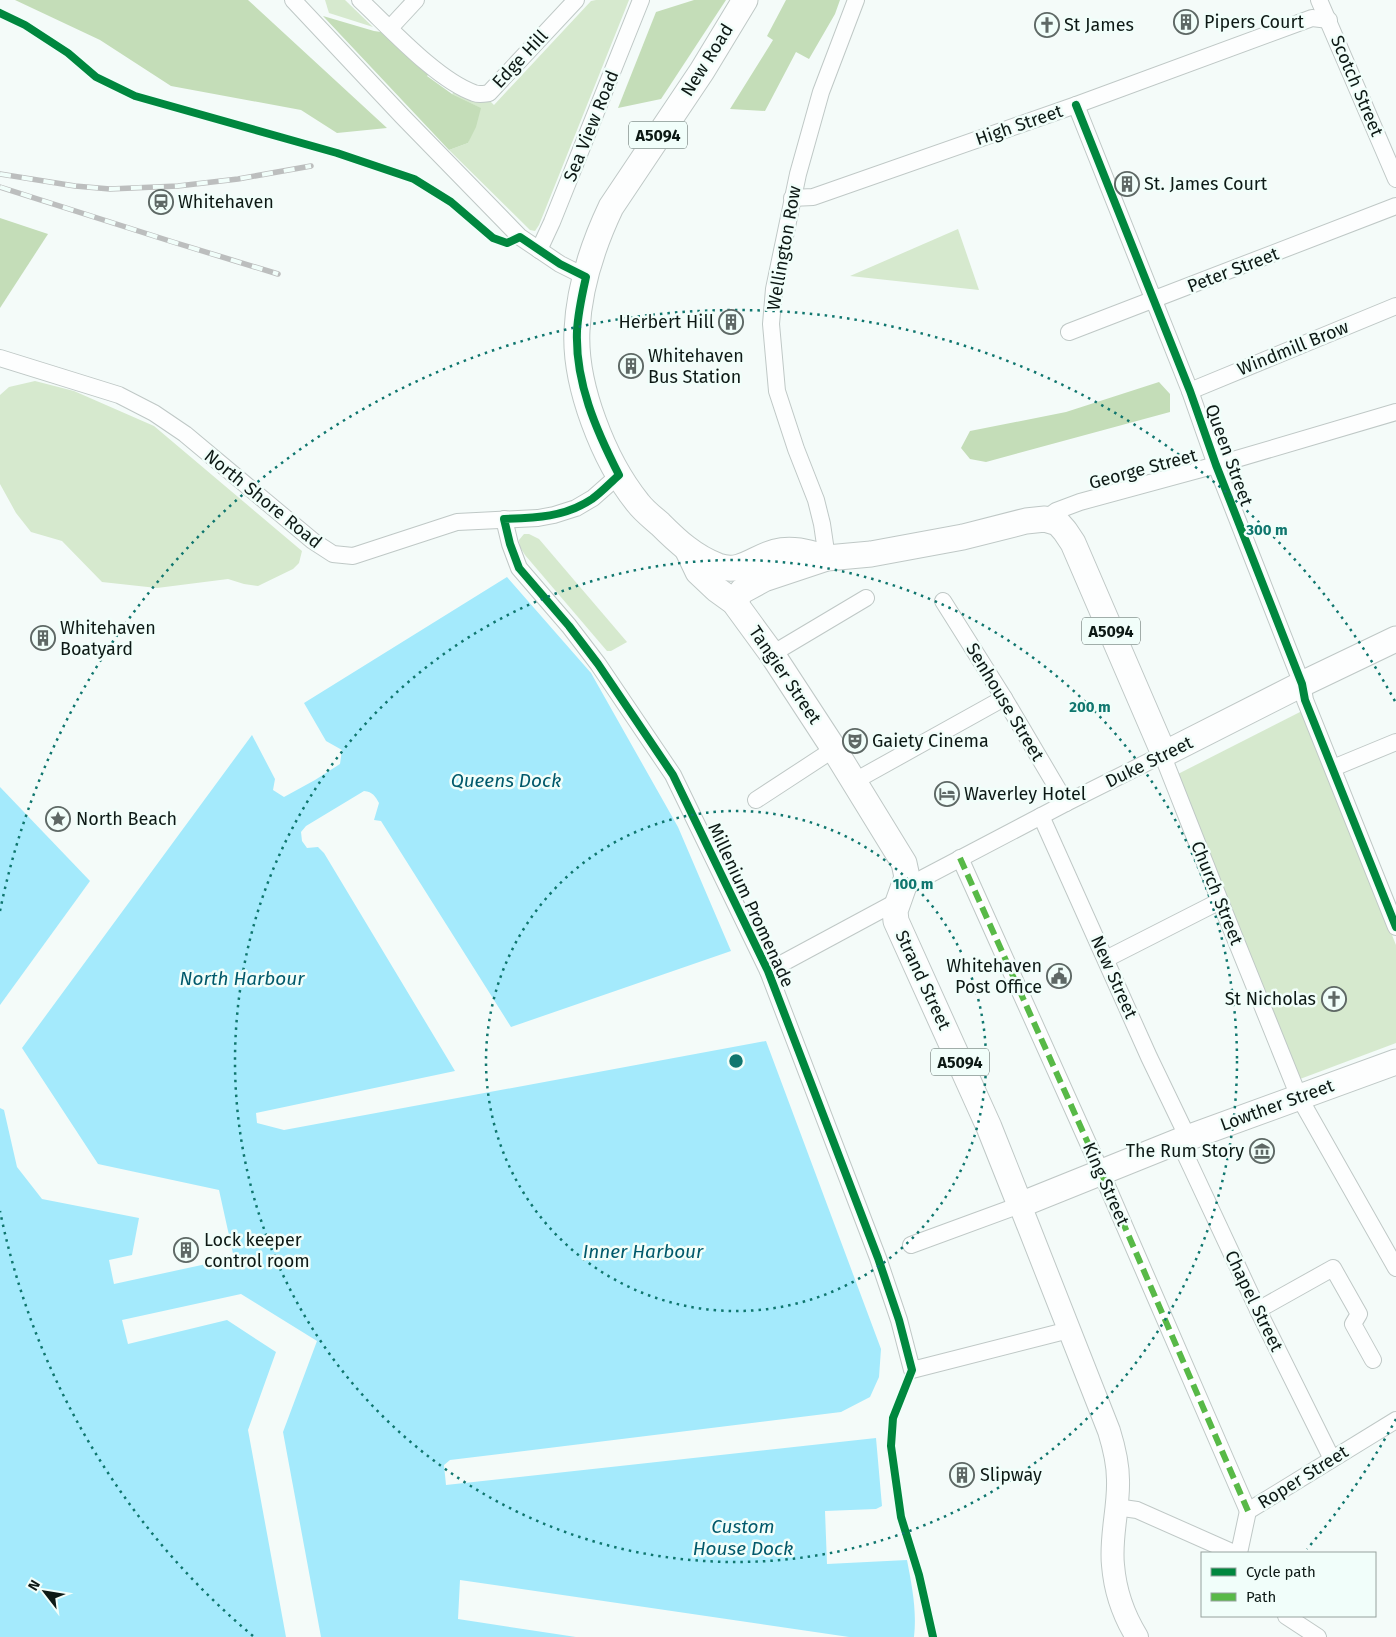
<svg xmlns="http://www.w3.org/2000/svg" width="1396" height="1637" font-family="'Fira Sans',sans-serif">
<style>
.green{fill:#d6e9ce}
.forest{fill:#c4ddb8}
.water{fill:#a4eafc}
.lines{fill:none;stroke-linecap:round;stroke-linejoin:round}
.street-casing{stroke:#bfc8c6;stroke-width:18}
.secondary-casing{stroke:#bfc8c6;stroke-width:24}
.primary-casing{stroke:#bfc8c6;stroke-width:27}
.street{stroke:#fdfefe;stroke-width:16}
.secondary{stroke:#fdfefe;stroke-width:22}
.primary{stroke:#fdfefe;stroke-width:25}
.rail-casing{stroke:#bcbebe;stroke-width:5.5}
.rail{stroke:#f1fefa;stroke-width:4;stroke-dasharray:11;stroke-linecap:butt}
.quiet{stroke:#58b947;stroke-width:6;stroke-dasharray:12 6;stroke-linecap:butt}
.cycleway-casing{stroke:#f1fefa;stroke-width:11}
.cycleway{stroke:#00873e;stroke-width:8}
.ring{fill:none;stroke:#0f766e;stroke-width:2.5;stroke-dasharray:2.5 5}
.labels{text-anchor:middle;dominant-baseline:central;stroke-width:5;stroke-linejoin:round;paint-order:stroke}
.shield{fill:#f1fefa;stroke:#515e5a;stroke-width:1}
.shield-label{font-size:16px;font-weight:bold;fill:#0d1915}
.poi-label{font-size:18px;fill:#0d1915;stroke:#f1fefa;text-anchor:start}
.street-label{font-size:18px;fill:#0d1915;stroke:#f1fefa}
.water-label{font-size:19px;font-style:italic;fill:#00596b;stroke:#f1fefa}
.centre{fill:#0f766e;stroke:#f1fefa;stroke-width:2.5}
.ring-label{font-size:15px;text-anchor:middle;font-weight:bold;fill:#0f766e;stroke:#f1fefa;stroke-width:5;stroke-linejoin:round;paint-order:stroke}
</style>
<rect width="100%" height="100%" fill="#f4fbf9"/>
<!-- green -->
<g class="green">
<path d="M325 0H345L373 27 329 13Z"/>
<path d="M596 0H629L539 225 535 231 530 230 449 150 468 143 480 108 452 94 455 91 488 99 494 105 591 1Z"/>
<path d="M958 229 979 290 850 276Z"/>
<path d="M35 381 74 391 154 426 302 551 299 563 293 569 258 586 244 584 228 579 157 588 102 582 62 541 31 532 16 513 0 484V395L9 387Z"/>
<path d="M524 534H529L539 539 627 642 611 651H607L525 555 520 547 519 540Z"/>
<path d="M1302 711 1396 945V1043L1300 1079 1178 774Z"/>
</g>
<!-- forest -->
<g class="forest">
<path d="M15 0H248L387 128 337 133 301 110 171 86 100 40Z"/>
<path d="M694 0H726L661 99 618 108 656 12Z"/>
<path d="M786 0H840L835 14 809 59 796 52 765 111 730 109 773 40 767 36Z"/>
<path d="M323 16 374 31 381 32 429 74 427 76 452 94 481 108 476 127 468 143 449 150Z"/>
<path d="M0 218 48 234 0 308Z"/>
<path d="M1159 382 1170 394V412L986 462 970 459 961 448 970 431 1066 412Z"/>
</g>
<!-- water -->
<g class="water">
<path d="M507 577 591 673 678 827 731 951 511 1027 381 821 374 820 379 803C375 796 373 792 364 791L306 826 301 832 302 841 307 848 318 847 324 853 455 1071 256 1113 257 1123 284 1130 766 1041 881 1349 879 1377 870 1397 841 1412 450 1460 444 1465 446 1485 876 1438 882 1506 876 1509 825 1511 827 1564 907 1560C912 1586 917 1611 914 1637H849L460 1580 458 1619 576 1637H321L283 1432 317 1341 241 1294 122 1320 128 1344 227 1320 276 1352 248 1430 286 1637H0V1108L4 1110 17 1167 42 1199 139 1218 132 1255 109 1260 114 1284 234 1258 219 1190 98 1164 22 1048 252 735 275 779 273 790 284 797 315 780 340 764 342 750 326 741 304 703Z"/>
<path d="M0 787 90 881 0 1005Z"/>
</g>
<g class="lines">
<defs>
<g id="street">
<path d="M293 0 402 116 520 237 560 264 586 277"/>
<path d="M360 0C390 28 437 80 474 93 479 95 483 94 489 93L576 0"/>
<path d="M1319 0 1396 179"/>
<path d="M390 28 416 0"/>
<path d="M1076 105 1190 391 1216 465 1302 684 1305 700 1396 927"/>
<path d="M792 198 813 197 1076 105 1312 18 1329 20"/>
<path d="M539 250 552 222 641 0"/>
<path d="M1069 332 1396 206"/>
<path d="M0 358 119 395 154 413 185 434 313 541 333 554 353 556 457 522 538 518 554 515 576 508 593 498 619 475"/>
<path d="M1190 391 1396 306"/>
<path d="M504 519 510 544 519 568 569 626 598 664 673 775 768 971 878 1258 899 1320 912 1370 1069 1330"/>
<path d="M1045 519 1056 511 1080 502 1216 465 1396 412"/>
<path d="M827 558 822 524 816 500 796 449 777 391 771 324 774 289 798 174 821 92 856 0"/>
<path d="M943 601 1004 698 1066 803"/>
<path d="M772 654 866 598"/>
<path d="M1333 768 1396 742"/>
<path d="M853 782 1004 698"/>
<path d="M756 800 834 749"/>
<path d="M1041 816 1149 1057 1188 1138"/>
<path d="M960 858 1101 1172 1248 1511"/>
<path d="M904 888 1066 803 1164 754 1166 764 1220 901 1299 1097 1396 1268"/>
<path d="M1106 959 1220 901"/>
<path d="M768 971 898 901"/>
<path d="M1179 1141 1258 1310 1332 1459"/>
<path d="M911 1245 1020 1205"/>
<path d="M1258 1310 1333 1268 1359 1314 1353 1324 1373 1360"/>
<path d="M1116 1507 1137 1510 1234 1553"/>
<path d="M1239 1553 1248 1511 1396 1420"/>
<path d="M1286 1616 1318 1637"/>
</g>
<path id="secondary" d="M1020 1205 1109 1431C1114 1447 1118 1463 1118 1480 1119 1508 1110 1537 1113 1565 1115 1590 1124 1616 1137 1637"/>
<g id="primary">
<path d="M745 0 702 71 611 207C593 245 579 288 577 330 574 385 604 461 638 503 644 511 652 517 660 524 677 541 694 557 718 566 741 574 753 558 775 552 793 547 810 553 827 558"/>
<path d="M688 551 698 572 716 589 734 602 772 654 834 749 904 863 907 877 895 911 896 921 989 1127 1020 1205 1179 1141 1396 1062"/>
<path d="M734 602 742 591 764 579 827 558 871 554 963 537 1026 521 1045 519 1058 523 1065 531 1073 543 1164 754 1302 684 1396 639"/>
</g>
</defs>
<!-- street casing -->
<use href="#street" class="street-casing"/>
<!-- secondary casing -->
<use href="#secondary" class="secondary-casing"/>
<!-- primary casing -->
<use href="#primary" class="primary-casing"/>
<!-- street -->
<use href="#street" class="street"/>
<!-- secondary -->
<use href="#secondary" class="secondary"/>
<!-- primary -->
<use href="#primary" class="primary"/>
<defs>
<g id="rail">
<path d="M0 174 75 186 110 189 178 186 238 179 311 166"/>
<path d="M0 187 173 242 278 274"/>
</g>
</defs>
<!-- rail casing -->
<use href="#rail" class="rail-casing"/>
<!-- rail -->
<use href="#rail" class="rail"/>
<!-- quiet -->
<path class="quiet" d="M960 858 1101 1172 1248 1511"/>
<defs>
<g id="cycleway">
<path d="M0 13 25 25 68 53 96 77 135 96 337 153 414 179 451 202 493 238 507 243 520 237 560 264 586 277C582 295 578 312 577 331 575 382 596 430 619 475 610 483 602 492 592 499 565 517 536 518 504 519L510 544 519 568 569 626 598 664 673 775 768 971 878 1258 899 1320 912 1370 893 1418 891 1446 901 1517 919 1575 933 1637"/>
<path d="M1076 105 1190 391 1216 465 1302 684 1305 700 1396 927"/>
</g>
</defs>
<!-- cycleway casing -->
<use href="#cycleway" class="cycleway-casing"/>
<!-- cycleway -->
<use href="#cycleway" class="cycleway"/>
</g>
<!-- distance rings -->
<g class="ring">
<circle cx="736" cy="1061" r="250"/>
<circle cx="736" cy="1061" r="501"/>
<path d="M1396 1419A751 751 0 0 1 1307 1549M253 1636A751 751 0 0 1 0 1211M0 911A751 751 0 0 1 1396 703"/>
</g>
<!-- icons -->
<defs>
<symbol id="building-ring" viewBox="-11 -11 22 22"><circle r="9.5" fill="#f1fefa" stroke="#5e6865" stroke-width="1.5"/><path d="M-4-6H4V6H1V3H-1V6H-4ZM-2.5-4.3h1.7v1.8h-1.7ZM.8-4.3h1.7v1.8H.8ZM-2.5-1h1.7V.8h-1.7ZM.8-1h1.7V.8H.8Z" fill="#5e6865"/></symbol>
<symbol id="church-ring" viewBox="-11 -11 22 22"><circle r="9.5" fill="#f1fefa" stroke="#5e6865" stroke-width="1.5"/><path d="M-1.2-6h2.4v3.5h3.3v2.4h-3.3V6h-2.4V-.1h-3.3v-2.4h3.3Z" fill="#5e6865"/></symbol>
<symbol id="station-ring" viewBox="-11 -11 22 22"><circle r="9.5" fill="#f1fefa" stroke="#5e6865" stroke-width="1.5"/><path d="M-3-6H3Q5-6 5-4V2Q5 4 3 4L4.5 6H3L1.5 4h-3L-3 6H-4.5L-3 4Q-5 4-5 2V-4Q-5-6-3-6ZM-3.5-4v3h7v-3ZM-3.5 1v1.5H-2V1ZM2 1v1.5H3.5V1Z" fill="#5e6865"/></symbol>
<symbol id="theatre-ring" viewBox="-11 -11 22 22"><circle r="9.5" fill="#f1fefa" stroke="#5e6865" stroke-width="1.5"/><path d="M-5-5.5Q0-4 5-5.5V0Q5 5 0 6Q-5 5-5 0ZM-3.3-2.5H-1v1.5H-3.3ZM1-2.5H3.3v1.5H1ZM-2.8 1Q0 5.5 2.8 1Z" fill="#5e6865"/></symbol>
<symbol id="hotel-ring" viewBox="-11 -11 22 22"><circle r="9.5" fill="#f1fefa" stroke="#5e6865" stroke-width="1.5"/><path d="M-6-4.5h1.5V1H6V5H4.5V3h-9V5H-6ZM-4 0a1.8 1.8 0 1 1 3.6 0ZM.5 0V-2.5h3Q6-2.5 6 0Z" fill="#5e6865"/></symbol>
<symbol id="sight-ring" viewBox="-11 -11 22 22"><circle r="9.5" fill="#f1fefa" stroke="#5e6865" stroke-width="1.5"/><path d="M0-6L1.8-2.2L6-1.7L2.9 1.2L3.7 5.4L0 3.3L-3.7 5.4L-2.9 1.2L-6-1.7L-1.8-2.2Z" fill="#5e6865"/></symbol>
<symbol id="civic-ring" viewBox="-11 -11 22 22"><circle r="9.5" fill="#f1fefa" stroke="#5e6865" stroke-width="1.5"/><path d="M-.6-6.5H3V-4.5H.6V-3L4-1V1h2V6H-6V1h2V-1L-.6-3ZM-1.2 2.5V6h2.4V2.5Z" fill="#5e6865"/></symbol>
<symbol id="museum-ring" viewBox="-11 -11 22 22"><circle r="9.5" fill="#f1fefa" stroke="#5e6865" stroke-width="1.5"/><path d="M0-6L6-3V-2H-6V-3ZM-5-1h2V3h-2ZM-1-1h2V3h-2ZM3-1h2V3H3ZM-6 4H6V6H-6Z" fill="#5e6865"/></symbol>
</defs>
<g fill-rule="evenodd">
<use href="#building-ring" x="1172" y="8" width="28" height="28"/>
<use href="#church-ring" x="1033" y="11" width="28" height="28"/>
<use href="#building-ring" x="1113" y="170" width="28" height="28"/>
<use href="#station-ring" x="147" y="188" width="28" height="28"/>
<use href="#building-ring" x="717" y="308" width="28" height="28"/>
<use href="#building-ring" x="617" y="352" width="28" height="28"/>
<use href="#building-ring" x="29" y="624" width="28" height="28"/>
<use href="#theatre-ring" x="841" y="727" width="28" height="28"/>
<use href="#hotel-ring" x="933" y="780" width="28" height="28"/>
<use href="#sight-ring" x="44" y="805" width="28" height="28"/>
<use href="#civic-ring" x="1045" y="962" width="28" height="28"/>
<use href="#church-ring" x="1320" y="985" width="28" height="28"/>
<use href="#museum-ring" x="1248" y="1137" width="28" height="28"/>
<use href="#building-ring" x="172" y="1236" width="28" height="28"/>
<use href="#building-ring" x="948" y="1461" width="28" height="28"/>
</g>
<g class="labels">
<!-- shield labels -->
<g class="shield">
<rect x="629" y="121.5" width="58" height="27" rx="4"/>
<rect x="1082" y="617.5" width="58" height="27" rx="4"/>
<rect x="931" y="1048.5" width="58" height="27" rx="4"/>
</g>
<g class="shield-label">
<text x="658" y="135">A5094</text>
<text x="1111" y="631">A5094</text>
<text x="960" y="1062">A5094</text>
</g>
<!-- poi labels -->
<g class="poi-label">
<text x="1204" y="22">Pipers Court</text>
<text x="1064" y="25">St James</text>
<text x="1144" y="184">St. James Court</text>
<text x="178" y="202">Whitehaven</text>
<text x="714" y="322" text-anchor="end">Herbert Hill</text>
<text x="648" y="356">Whitehaven<tspan x="648" dy="21">Bus Station</tspan></text>
<text x="60" y="628">Whitehaven<tspan x="60" dy="21">Boatyard</tspan></text>
<text x="872" y="741">Gaiety Cinema</text>
<text x="964" y="794">Waverley Hotel</text>
<text x="76" y="819">North Beach</text>
<text x="1042" y="966" text-anchor="end">Whitehaven<tspan x="1042" dy="21">Post Office</tspan></text>
<text x="1316" y="999" text-anchor="end">St Nicholas</text>
<text x="1244" y="1151" text-anchor="end">The Rum Story</text>
<text x="204" y="1240">Lock keeper<tspan x="204" dy="21">control room</tspan></text>
<text x="980" y="1475">Slipway</text>
</g>
<!-- street labels -->
<g class="street-label">
<text transform="translate(520 59) rotate(-47)">Edge Hill</text>
<text transform="translate(707 60) rotate(-58)">New Road</text>
<text transform="translate(1357 86) rotate(67)">Scotch Street</text>
<text transform="translate(1019 125) rotate(-19)">High Street</text>
<text transform="translate(591 126) rotate(-68)">Sea View Road</text>
<text transform="translate(784 248) rotate(-80)">Wellington Row</text>
<text transform="translate(1233 270) rotate(-21)">Peter Street</text>
<text transform="translate(1293 348) rotate(-22)">Windmill Brow</text>
<text transform="translate(1229 455) rotate(70)">Queen Street</text>
<text transform="translate(1143 469) rotate(-15)">George Street</text>
<text transform="translate(263 499) rotate(39)">North Shore Road</text>
<text transform="translate(785 675) rotate(56)">Tangier Street</text>
<text transform="translate(1005 702) rotate(59)">Senhouse Street</text>
<text transform="translate(1149 762) rotate(-26)">Duke Street</text>
<text transform="translate(1217 893) rotate(68)">Church Street</text>
<text transform="translate(751 905) rotate(65)">Millenium Promenade</text>
<text transform="translate(1114 977) rotate(66)">New Street</text>
<text transform="translate(923 980) rotate(65)">Strand Street</text>
<text transform="translate(1277 1105) rotate(-20)">Lowther Street</text>
<text transform="translate(1106 1184) rotate(66)">King Street</text>
<text transform="translate(1254 1301) rotate(64)">Chapel Street</text>
<text transform="translate(1303 1477) rotate(-32)">Roper Street</text>
</g>
<!-- water labels -->
<g class="water-label">
<text x="506" y="780">Queens Dock</text>
<text x="242" y="978">North Harbour</text>
<text x="643" y="1251">Inner Harbour</text>
<text x="743" y="1526">Custom<tspan x="743" dy="22">House Dock</tspan></text>
</g>
</g>
<circle cx="736" cy="1061" r="8" class="centre"/>
<g class="ring-label">
<text x="1267" y="535">300 m</text>
<text x="1090" y="712">200 m</text>
<text x="913" y="889">100 m</text>
</g>
<!-- legend -->
<rect x="1201" y="1552" width="175" height="65" fill="#f1fefa" stroke="#96a29e"/>
<rect x="1211" y="1568" width="25" height="8" fill="#00873e" stroke="#96a29e"/>
<text x="1246" y="1577" font-size="15" fill="#0d1915">Cycle path</text>
<rect x="1211" y="1593" width="25" height="8" fill="#58b947" stroke="#96a29e"/>
<text x="1246" y="1602" font-size="15" fill="#0d1915">Path</text>
<!-- north arrow -->
<g transform="translate(45 1592) rotate(301)" stroke="#f1fefa" stroke-width="4" paint-order="stroke">
<path d="M0-4L9 19L0 12L-9 19Z" fill="#0d1915"/>
<text y="-8" font-size="14" font-weight="bold" text-anchor="middle" fill="#0d1915">N</text>
</g>
</svg>
